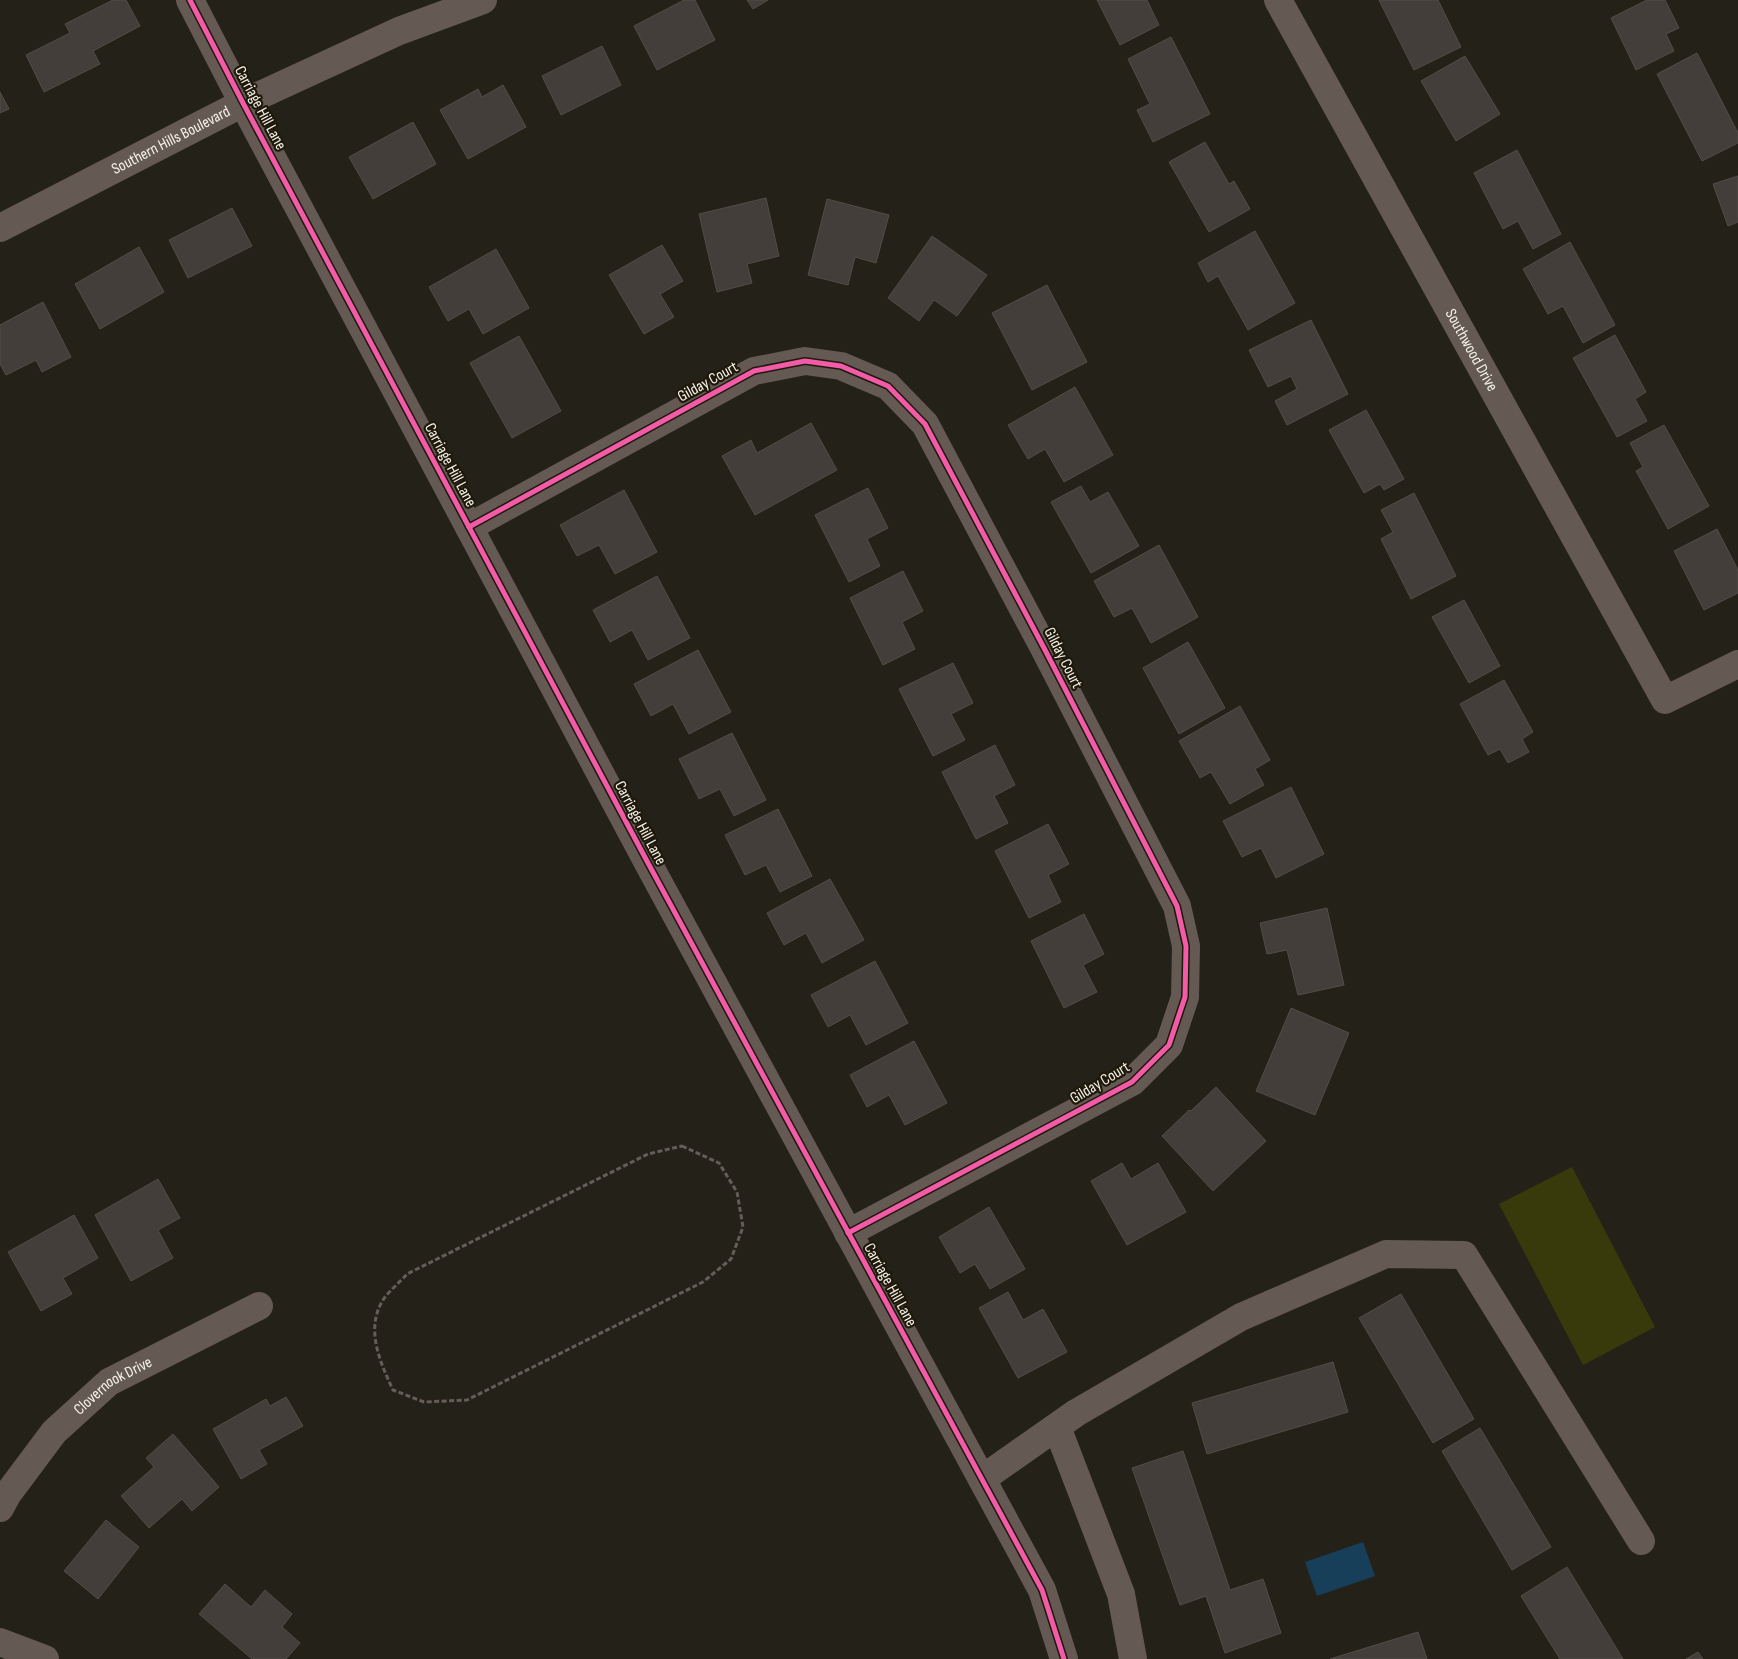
<svg xmlns="http://www.w3.org/2000/svg" width="1738" height="1659" font-family="'Sofia Sans Condensed',sans-serif">
<style>
.green{fill:#393a0b}
.water{fill:#173f5a}
.building{fill:#433e39;stroke:#524d47}
.lines{fill:none;stroke-linecap:round;stroke-linejoin:round}
.path{stroke:#655d59;stroke-width:3;stroke-dasharray:5 2.5;stroke-linecap:butt}
.minor{stroke:#655954;stroke-width:28}
.cycleway-casing{stroke:#1e190b;stroke-width:8}
.cycleway{stroke:#f35aa7;stroke-width:5}
.labels{text-anchor:middle;dominant-baseline:central;stroke-width:4.5;stroke-linejoin:round;paint-order:stroke}
.street-label{font-size:16px;fill:#f6f3ea;stroke:#1e190b}
</style>
<rect width="100%" height="100%" fill="#242118"/>
<!-- green -->
<path class="green" d="M1572 1167 1655 1327 1583 1365 1499 1204Z"/>
<!-- water -->
<path class="water" d="M1363 1542 1375 1576 1317 1596 1305 1562Z"/>
<!-- building -->
<g class="building">
<path d="M113 0H126L140 26 93 51 100 64 44 92 26 55 70 33 65 24Z"/>
<path d="M684 0H695L715 40 657 70 634 26Z"/>
<path d="M747 0H768L753 9Z"/>
<path d="M1097 0H1147L1159 25 1120 45Z"/>
<path d="M1379 0H1438L1461 47 1414 70Z"/>
<path d="M1647 0H1665L1679 28 1666 34 1674 51 1636 70 1611 18Z"/>
<path d="M1171 37 1210 114 1153 142 1137 110 1150 104 1128 59Z"/>
<path d="M602 46 621 85 561 115 542 76Z"/>
<path d="M1697 53 1738 133V143L1702 161 1657 74Z"/>
<path d="M1465 56 1500 114 1456 141 1421 81Z"/>
<path d="M503 85 526 127 468 159 440 110 478 89 482 97Z"/>
<path d="M0 92 9 109 0 113Z"/>
<path d="M413 122 436 164 373 199 349 157Z"/>
<path d="M1205 142 1229 184 1234 181 1250 209 1209 232 1169 162Z"/>
<path d="M1517 150 1561 234 1533 249 1518 221 1503 229 1474 173Z"/>
<path d="M1738 176V222L1728 226 1713 184Z"/>
<path d="M766 198 779 256 747 264 752 283 717 292 699 214Z"/>
<path d="M827 199 889 215 876 263 855 257 848 285 808 275Z"/>
<path d="M232 208 252 246 188 278 169 240Z"/>
<path d="M1255 231 1295 303 1248 330 1218 276 1208 282 1198 263Z"/>
<path d="M932 236 987 275 957 316 934 300 919 321 888 298Z"/>
<path d="M1570 242 1615 325 1583 343 1563 306 1548 314 1523 269Z"/>
<path d="M662 245 683 281 660 294 674 317 644 334 609 275Z"/>
<path d="M139 247 164 292 100 329 75 284Z"/>
<path d="M496 249 529 308 483 334 469 309 448 321 429 287Z"/>
<path d="M1047 285 1087 362 1032 390 992 313Z"/>
<path d="M43 302 71 357 42 372 36 360 6 375 0 364V325Z"/>
<path d="M1311 320 1348 394 1287 425 1275 401 1297 389 1291 376 1268 387 1249 350Z"/>
<path d="M1615 335 1646 392 1635 399 1647 421 1617 437 1573 358Z"/>
<path d="M519 336 561 411 512 438 470 363Z"/>
<path d="M1075 387 1113 455 1064 482 1045 449 1028 459 1008 425Z"/>
<path d="M1366 410 1404 479 1384 490 1380 484 1364 493 1329 430Z"/>
<path d="M811 423 837 470 755 515 722 456 751 440 757 453Z"/>
<path d="M1664 425 1709 506 1668 529 1636 471 1643 467 1630 443Z"/>
<path d="M1081 486 1090 502 1108 492 1139 546 1091 573 1051 502Z"/>
<path d="M868 488 888 528 867 539 880 566 849 582 815 515Z"/>
<path d="M624 490 657 552 615 574 599 545 577 556 560 525Z"/>
<path d="M1414 493 1456 576 1411 599 1381 539 1393 532 1381 510Z"/>
<path d="M1717 529 1738 570V593L1704 610 1674 551Z"/>
<path d="M1159 545 1198 617 1151 643 1132 608 1114 617 1094 581Z"/>
<path d="M903 571 923 611 902 622 915 649 883 665 850 598Z"/>
<path d="M657 576 690 638 648 660 632 630 610 642 593 610Z"/>
<path d="M1464 600 1500 666 1469 683 1432 617Z"/>
<path d="M1188 642 1225 708 1179 734 1143 668Z"/>
<path d="M698 650 731 712 689 734 673 704 651 716 634 684Z"/>
<path d="M953 663 973 703 951 714 965 740 933 756 899 689Z"/>
<path d="M1504 680 1533 732 1522 739 1529 752 1508 763 1500 749 1488 755 1460 704Z"/>
<path d="M1240 706 1270 760 1255 769 1264 785 1230 804 1211 772 1200 778 1179 741Z"/>
<path d="M732 733 766 800 734 816 720 789 699 799 679 759Z"/>
<path d="M995 745 1015 785 994 796 1008 823 976 839 942 772Z"/>
<path d="M1291 787 1324 854 1276 878 1261 848 1242 857 1223 821Z"/>
<path d="M778 809 812 876 780 892 766 865 745 875 725 835Z"/>
<path d="M1048 824 1069 864 1048 875 1061 902 1029 918 995 851Z"/>
<path d="M830 879 864 940 822 963 806 933 784 945 767 913Z"/>
<path d="M1327 908 1344 985 1298 995 1287 950 1267 954 1260 923Z"/>
<path d="M1084 914 1104 954 1083 965 1097 992 1064 1008 1031 941Z"/>
<path d="M875 961 908 1023 866 1045 850 1015 828 1027 811 995Z"/>
<path d="M1291 1008 1349 1033 1315 1115 1256 1091Z"/>
<path d="M914 1041 947 1103 905 1125 889 1095 867 1107 850 1075Z"/>
<path d="M1216 1087 1266 1141 1213 1191 1162 1136 1189 1110 1191 1111Z"/>
<path d="M1122 1163 1131 1179 1158 1163 1186 1212 1127 1245 1091 1181Z"/>
<path d="M158 1179 180 1218 158 1230 173 1258 131 1281 95 1215Z"/>
<path d="M989 1207 1025 1269 990 1289 975 1264 960 1273 939 1237Z"/>
<path d="M74 1215 98 1258 63 1278 72 1294 41 1311 8 1252Z"/>
<path d="M1008 1292 1023 1320 1043 1309 1067 1352 1018 1378 979 1308Z"/>
<path d="M1401 1294 1474 1419 1433 1443 1359 1318Z"/>
<path d="M1333 1362 1348 1412 1207 1454 1192 1403Z"/>
<path d="M286 1397 303 1426 259 1450 267 1464 241 1479 213 1429 266 1399 270 1406Z"/>
<path d="M1480 1428 1551 1547 1512 1570 1442 1451Z"/>
<path d="M173 1434 219 1487 192 1511 182 1499 149 1528 121 1496 154 1467 146 1458Z"/>
<path d="M1183 1451 1230 1590 1263 1579 1281 1633 1225 1653 1206 1596 1180 1605 1132 1468Z"/>
<path d="M106 1520 139 1547 98 1599 64 1571Z"/>
<path d="M1567 1567 1623 1659H1560L1521 1596Z"/>
<path d="M225 1584 251 1607 265 1590 292 1614 282 1627 300 1643 286 1659H252L199 1614Z"/>
<path d="M1418 1632 1427 1659H1330Z"/>
<path d="M1698 1652 1703 1659H1686Z"/>
</g>
<g class="lines">
<!-- path -->
<path class="path" d="M682 1146 719 1163 737 1192 743 1227 731 1259 703 1282 467 1400 424 1402 393 1390C380 1362 365 1329 383 1300 389 1291 400 1282 407 1274L648 1154Z"/>
<!-- minor -->
<g class="minor">
<path d="M190 0 243 103 648 863 1042 1590 1064 1659"/>
<path id="s1" d="M1278 0 1665 700 1738 664"/>
<path id="s2" d="M0 228 243 103 399 31 483 0"/>
<path d="M469 527 754 371 805 361 841 366 888 386 925 424 1044 648 1177 906 1186 946 1185 997 1169 1045 1132 1082 848 1233"/>
<path d="M1057 1427 1121 1594 1133 1659"/>
<path d="M982 1479 1076 1413 1241 1317 1386 1254 1464 1255 1641 1541"/>
<path id="s3" d="M0 1508 7 1495 54 1432 109 1382 259 1306"/>
<path d="M0 1642 45 1659"/>
</g>
<defs>
<g id="cycleway">
<path d="M190 0 243 103 648 863 1042 1590 1064 1659"/>
<path d="M469 527 754 371 805 361 841 366 888 386 925 424 1044 648 1177 906 1186 946 1185 997 1169 1045 1132 1082 848 1233"/>
</g>
</defs>
<!-- cycleway casing -->
<use href="#cycleway" class="cycleway-casing"/>
<!-- cycleway -->
<use href="#cycleway" class="cycleway"/>
</g>
<g class="labels">
<!-- street labels -->
<g class="street-label">
<text transform="translate(260 108) rotate(62)">Carriage Hill Lane</text>
<text stroke="none"><textPath href="#s2" startOffset="192">Southern Hills Boulevard</textPath></text>
<text stroke="none"><textPath href="#s1" startOffset="400">Southwood Drive</textPath></text>
<text transform="translate(708 382) rotate(-29)">Gilday Court</text>
<text transform="translate(450 465) rotate(62)">Carriage Hill Lane</text>
<text transform="translate(1063 658) rotate(63)">Gilday Court</text>
<text transform="translate(640 823) rotate(62)">Carriage Hill Lane</text>
<text transform="translate(1100 1083) rotate(-31)">Gilday Court</text>
<text transform="translate(890 1285) rotate(61)">Carriage Hill Lane</text>
<text stroke="none"><textPath href="#s3" startOffset="169">Clovernook Drive</textPath></text>
</g>
</g>
</svg>
